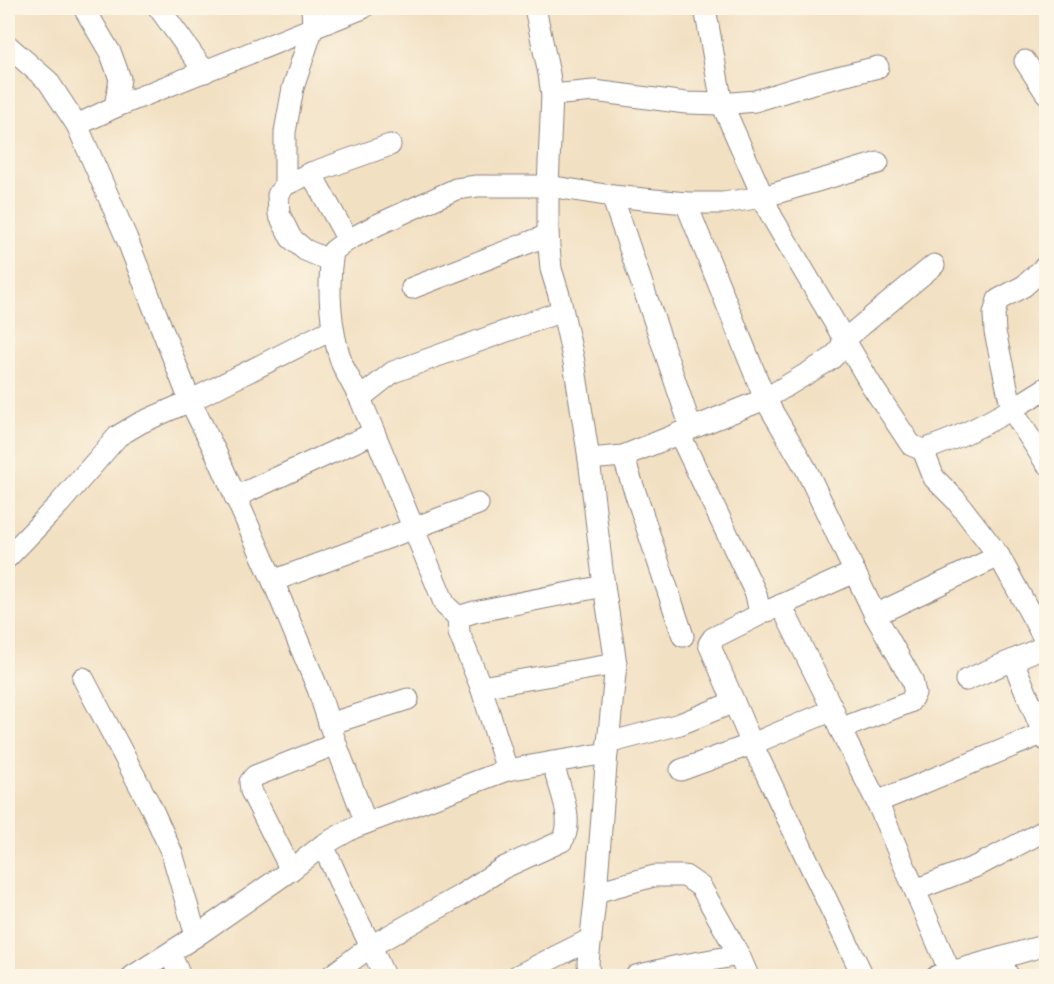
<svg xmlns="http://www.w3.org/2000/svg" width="1054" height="984" font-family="Mynerve,sans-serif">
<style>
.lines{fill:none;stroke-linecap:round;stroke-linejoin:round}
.minor-casing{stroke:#8a817e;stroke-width:23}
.minor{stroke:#fff;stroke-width:21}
</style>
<rect width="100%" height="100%" fill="#fcf5e5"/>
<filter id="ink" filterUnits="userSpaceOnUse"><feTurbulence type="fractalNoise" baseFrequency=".0167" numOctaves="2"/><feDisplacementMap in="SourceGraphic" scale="12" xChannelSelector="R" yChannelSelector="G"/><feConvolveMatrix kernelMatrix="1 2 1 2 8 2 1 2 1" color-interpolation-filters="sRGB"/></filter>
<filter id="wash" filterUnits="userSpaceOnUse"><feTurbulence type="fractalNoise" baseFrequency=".008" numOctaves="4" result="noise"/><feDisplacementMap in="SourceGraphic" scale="24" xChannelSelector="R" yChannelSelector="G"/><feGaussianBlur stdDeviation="1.35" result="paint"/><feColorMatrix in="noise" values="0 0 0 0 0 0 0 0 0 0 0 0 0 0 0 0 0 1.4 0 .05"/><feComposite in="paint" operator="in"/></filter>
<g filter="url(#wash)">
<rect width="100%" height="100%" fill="#f2e0c2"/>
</g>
<g filter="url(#ink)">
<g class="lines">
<defs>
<g id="minor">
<path d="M84 8 111 54 120 79 115 107"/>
<path d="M159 8 205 72"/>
<path d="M535 8 549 74 552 95 548 186V235L551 269 559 295 574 362 589 459 604 586 616 664 607 753 596 892 588 962 589 976"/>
<path d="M705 8 722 104 763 197 878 163"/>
<path d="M8 46 48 81 77 125 127 239 190 401 217 455 273 581 318 689 336 744 366 823"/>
<path d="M1025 61 1046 93"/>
<path d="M552 95 594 91 686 103 722 104 755 101 810 84 878 67"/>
<path d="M77 125 115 107 363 8"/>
<path d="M311 173 348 240"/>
<path d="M285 185V132L293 88 313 27 312 8"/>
<path d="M612 196 691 428"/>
<path d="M686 203 765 399 806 469 875 615 912 680 915 693 910 702 840 729"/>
<path d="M331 261 305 250 291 238 279 214 278 195 285 185 311 173 390 145"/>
<path d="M1046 266 1024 286 998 300 994 314 995 332 1012 410 1046 463"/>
<path d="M412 288 548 235"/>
<path d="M360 398C354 387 347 375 342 364 330 330 327 286 333 251L348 240 379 224 456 189 477 186H548L612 196 686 203H723L763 197 772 217 872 386 911 445 923 450C966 436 1009 412 1046 388"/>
<path d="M679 433 756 594 759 609 757 616 713 638 709 644 752 744 863 976"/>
<path d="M923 450 934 478 956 500 999 556 1046 642"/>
<path d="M623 456 683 636"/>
<path d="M589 459 623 456 765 399 831 359 839 351 844 340 934 265"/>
<path d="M235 497 374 433"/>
<path d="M8 557 59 504 118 436 140 423 190 401 333 329"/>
<path d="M273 581 478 504"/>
<path d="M781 605 833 710 840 729 877 802 950 972"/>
<path d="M768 611 855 572"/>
<path d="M875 615 999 556"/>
<path d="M458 617 445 605 360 398 393 372 562 311"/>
<path d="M1013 661 1046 740"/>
<path d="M83 678 152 809 172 853 196 936"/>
<path d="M966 680 1046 646"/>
<path d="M481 687 616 664"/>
<path d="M329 724 408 699"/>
<path d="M608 743 680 724 734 702"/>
<path d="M507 770 481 687 459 633 458 617 474 612 604 586"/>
<path d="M681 770 752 744 833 710"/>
<path d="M877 802 1044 733"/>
<path d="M323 845 347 899 371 946 384 976"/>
<path d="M291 870 251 791 250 782 255 776 336 744"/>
<path d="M915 890 977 866 1046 830"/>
<path d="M596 892 654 876H685L701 887 739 955 748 976"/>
<path d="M170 953 180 976"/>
<path d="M1000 958 1008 976"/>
<path d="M133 976 196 936 291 870 323 845 353 828 507 770 607 753"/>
<path d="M331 976 371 946 458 897 503 868 562 841C576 822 558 783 552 762"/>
<path d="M517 976 591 939"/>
<path d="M636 976 678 966 739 955"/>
<path d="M937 976 1046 945"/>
</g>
</defs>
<!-- minor casing -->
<use href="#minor" class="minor-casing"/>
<!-- minor -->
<use href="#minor" class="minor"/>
</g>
</g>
<!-- margin -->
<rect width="1054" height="984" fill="none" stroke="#fcf5e5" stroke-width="30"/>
</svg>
